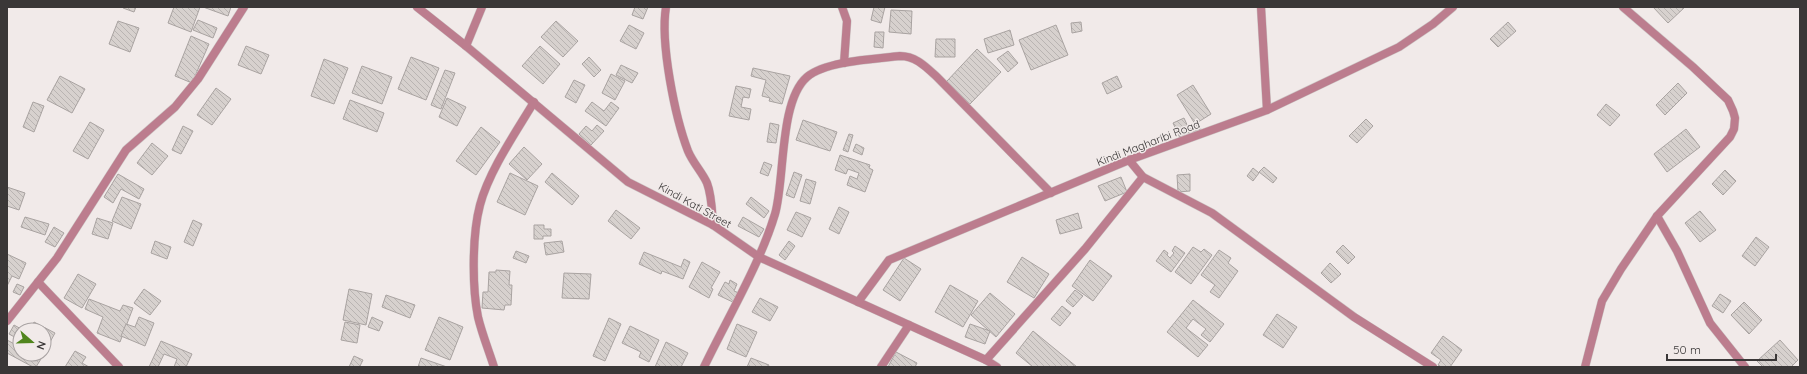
<svg xmlns="http://www.w3.org/2000/svg" width="1807" height="374" font-family="Quicksand,sans-serif">
<style>
.building{fill:url(#building-back-hatch);stroke:#a9a3a1}
.lines{fill:none;stroke-linecap:round;stroke-linejoin:round}
.street-casing{stroke:#ccc6c5;stroke-width:9}
.street{stroke:#bc7d8e;stroke-width:8}
.labels{text-anchor:middle;dominant-baseline:central;stroke-width:3;stroke-linejoin:round;paint-order:stroke}
.street-label{font-size:11px;fill:#3a3737;stroke:#f1eae9}
</style>
<defs>
<pattern id="building-back-hatch" width="6" height="6" patternUnits="userSpaceOnUse"><rect width="6" height="6" fill="#d7d1ce"/><path d="M-1 5l2 2M0 0l6 6M5-1l2 2" fill="none" stroke="#b9b4b2"/></pattern>
</defs>
<rect width="100%" height="100%" fill="#f1eae9"/>
<!-- building -->
<g class="building">
<path d="M124 7H136L134 12 123 8Z"/>
<path d="M174 7H200L191 32 168 23Z"/>
<path d="M203 7H231L228 16Z"/>
<path d="M635 7H648L643 19 632 15Z"/>
<path d="M874 7H885L881 23 871 20Z"/>
<path d="M1653 7H1685L1668 23Z"/>
<path d="M891 10 912 11 911 34 889 32Z"/>
<path d="M198 20 217 28 213 38 193 30Z"/>
<path d="M118 21 139 28 130 52 109 44Z"/>
<path d="M556 21 578 41 563 57 541 37Z"/>
<path d="M1081 22 1082 31 1072 33 1071 23Z"/>
<path d="M1508 22 1516 31 1498 47 1490 39Z"/>
<path d="M629 25 644 33 636 49 620 41Z"/>
<path d="M1056 25 1068 55 1031 70 1019 40Z"/>
<path d="M1010 30 1014 45 988 53 984 39Z"/>
<path d="M875 32H884L883 48 874 47Z"/>
<path d="M191 36 209 44 192 83 175 76Z"/>
<path d="M936 39H955V57H935Z"/>
<path d="M246 46 269 55 261 74 238 65Z"/>
<path d="M540 46 560 64 543 84 522 66Z"/>
<path d="M977 49 1001 72 970 104 947 81Z"/>
<path d="M1008 51 1018 63 1008 72 997 59Z"/>
<path d="M411 57 439 68 426 100 398 89Z"/>
<path d="M589 57 601 70 594 77 582 64Z"/>
<path d="M324 59 348 68 334 104 311 96Z"/>
<path d="M621 65 638 73 632 83 616 75Z"/>
<path d="M362 66 392 77 382 104 352 93Z"/>
<path d="M753 68 790 76 782 104 769 101 770 98 762 96 766 80 751 76Z"/>
<path d="M445 70 455 73 441 109 431 105Z"/>
<path d="M611 74 625 81 615 100 602 93Z"/>
<path d="M60 76 85 89 72 113 47 100Z"/>
<path d="M1117 76 1122 87 1107 94 1102 83Z"/>
<path d="M574 80 585 85 576 103 565 97Z"/>
<path d="M1678 83 1687 93 1665 115 1656 105Z"/>
<path d="M1193 85 1211 114 1195 124 1177 95Z"/>
<path d="M736 86 751 89 749 98 743 97 741 107 751 109 749 120 729 116Z"/>
<path d="M216 88 231 99 212 125 197 115Z"/>
<path d="M447 98 466 107 457 126 439 117Z"/>
<path d="M350 100 384 113 377 132 343 119Z"/>
<path d="M33 102 44 106 34 132 23 127Z"/>
<path d="M592 102 604 111 611 102 619 108 606 126 585 111Z"/>
<path d="M1606 104 1620 115 1610 126 1597 115Z"/>
<path d="M1184 118 1189 129 1198 125 1201 129 1180 138 1173 123Z"/>
<path d="M1366 119 1373 126 1357 143 1349 136Z"/>
<path d="M803 120 837 132 830 151 796 140Z"/>
<path d="M90 122 104 130 88 159 73 151Z"/>
<path d="M770 123 779 125 776 143 767 142Z"/>
<path d="M597 125 604 131 591 145 579 134 586 126 592 131Z"/>
<path d="M183 126 193 131 181 154 172 150Z"/>
<path d="M481 127 500 142 476 175 456 161Z"/>
<path d="M1686 129 1700 147 1667 172 1654 154Z"/>
<path d="M849 134 853 135 848 152 843 150Z"/>
<path d="M152 143 168 156 152 175 137 163Z"/>
<path d="M856 144 864 148 862 155 853 151Z"/>
<path d="M524 147 542 164 527 180 509 164Z"/>
<path d="M840 155 870 165 869 168 873 170 865 192 847 185 850 176 857 179 859 173 848 169 846 174 835 170Z"/>
<path d="M764 162 772 165 768 176 760 173Z"/>
<path d="M1264 167 1277 178 1273 183 1259 172Z"/>
<path d="M1253 168 1259 173 1253 181 1247 176Z"/>
<path d="M1725 170 1736 181 1723 195 1712 184Z"/>
<path d="M794 172 802 175 794 198 786 195Z"/>
<path d="M510 173 538 186 525 215 497 202Z"/>
<path d="M552 173 579 196 572 205 545 182Z"/>
<path d="M118 174 144 189 139 199 121 189 113 203 104 197Z"/>
<path d="M1190 174V191L1178 192 1177 175Z"/>
<path d="M1121 177 1127 192 1105 201 1098 186Z"/>
<path d="M806 179 816 182 810 204 800 201Z"/>
<path d="M7 187 25 193 19 210 7 206Z"/>
<path d="M122 197 141 204 131 229 112 221Z"/>
<path d="M751 197 769 211 764 218 746 204Z"/>
<path d="M839 207 849 212 839 234 829 229Z"/>
<path d="M616 210 640 228 631 239 608 221Z"/>
<path d="M1700 211 1716 230 1700 242 1685 223Z"/>
<path d="M796 212 811 218 802 237 787 230Z"/>
<path d="M1078 213 1082 228 1060 234 1056 220Z"/>
<path d="M25 217 49 224 45 235 21 227Z"/>
<path d="M743 217 764 229 759 237 738 226Z"/>
<path d="M97 218 113 223 108 239 92 234Z"/>
<path d="M193 220 202 224 193 246 184 242Z"/>
<path d="M534 225H544V229H551V236H543V239H534Z"/>
<path d="M54 227 64 233 55 247 45 242Z"/>
<path d="M1756 237 1769 247 1755 266 1742 256Z"/>
<path d="M155 241 171 247 167 259 151 253Z"/>
<path d="M562 241 564 252 546 255 544 243Z"/>
<path d="M789 241 795 246 785 260 779 255Z"/>
<path d="M1343 245 1355 257 1348 264 1336 252Z"/>
<path d="M1175 246 1185 253 1171 272 1156 261 1164 250 1168 253 1167 255 1170 258 1174 253 1172 251Z"/>
<path d="M1193 247 1201 252 1204 249 1212 255 1191 284 1175 272Z"/>
<path d="M1219 250 1231 258 1228 263 1238 271 1219 298 1210 292 1215 285 1201 275Z"/>
<path d="M516 251 529 256 526 263 513 258Z"/>
<path d="M644 252 681 267 684 259 690 262 683 279 662 271 661 274 639 264Z"/>
<path d="M7 254 26 263 19 279 12 276 7 286Z"/>
<path d="M1022 257 1049 274 1034 298 1007 282Z"/>
<path d="M904 258 921 269 900 301 883 290Z"/>
<path d="M1090 260 1112 276 1093 301 1072 286Z"/>
<path d="M702 262 720 272 711 288 713 289 709 298 689 287Z"/>
<path d="M1330 263 1341 274 1331 283 1321 273Z"/>
<path d="M496 270 510 271 509 285H512L511 305H505L504 310 482 308 483 292H488L489 272H496Z"/>
<path d="M564 273 591 274 589 299 562 298Z"/>
<path d="M78 274 96 284 82 308 64 298Z"/>
<path d="M730 280 737 284 734 291 744 295 739 305 718 295 725 282 729 284Z"/>
<path d="M17 284 24 287 20 295 13 292Z"/>
<path d="M950 285 978 301 963 327 935 312Z"/>
<path d="M144 289 161 301 150 315 134 303Z"/>
<path d="M349 289 372 294 366 325 343 320Z"/>
<path d="M1075 290 1083 296 1073 307 1066 301Z"/>
<path d="M990 293 1015 314 996 337 971 315Z"/>
<path d="M1720 294 1731 301 1723 313 1712 306Z"/>
<path d="M386 295 415 305 410 318 382 307Z"/>
<path d="M760 298 778 307 770 321 752 312Z"/>
<path d="M89 299 120 311 123 305 133 308 120 342 97 333 103 317 85 309Z"/>
<path d="M1193 300 1224 324 1210 342 1201 335 1206 329 1193 319 1186 328 1208 345 1198 357 1167 332Z"/>
<path d="M1744 302 1762 320 1749 334 1731 315Z"/>
<path d="M1062 306 1071 313 1060 326 1051 319Z"/>
<path d="M1277 314 1297 327 1283 348 1263 335Z"/>
<path d="M139 317 154 323 145 346 121 336 126 324 135 327Z"/>
<path d="M372 317 383 322 379 331 368 327Z"/>
<path d="M439 317 463 327 450 360 425 350Z"/>
<path d="M609 318 621 324 605 361 593 356Z"/>
<path d="M34 322 55 333 44 353V330H30Z"/>
<path d="M345 322 360 325 357 343 341 340Z"/>
<path d="M737 324 757 332 746 357 727 349Z"/>
<path d="M970 324 990 331 985 344 965 337Z"/>
<path d="M14 325 23 330H20V340L9 334Z"/>
<path d="M630 326 659 340 649 362 639 357 641 352 622 343Z"/>
<path d="M1033 331 1077 367H1033L1016 353Z"/>
<path d="M1443 336 1462 350 1450 367H1441L1438 365 1441 360 1431 353Z"/>
<path d="M7 340 20 347V354H44L36 367H33L7 353Z"/>
<path d="M1780 340 1798 360 1791 367H1763L1757 361Z"/>
<path d="M161 341 192 354 186 367H174L177 359 164 354 158 367H149Z"/>
<path d="M666 342 688 353 681 367H655Z"/>
<path d="M75 351 86 357 82 363 89 367H65Z"/>
<path d="M896 352 917 363 915 367H888Z"/>
<path d="M354 356 363 360 360 366 362 367H349Z"/>
<path d="M421 358 447 367H418Z"/>
<path d="M751 358 769 365 768 367H747Z"/>
</g>
<g class="lines">
<defs>
<g id="street">
<path d="M417 7 466 46 628 182 713 225 759 257 986 360 997 367"/>
<path d="M666 7C660 43 675 117 688 151 693 163 702 172 707 183 712 196 712 212 713 225"/>
<path d="M842 7 847 21 844 63"/>
<path d="M1261 7 1267 110"/>
<path d="M466 46 482 7"/>
<path d="M1129 160 1143 177 1212 213 1354 317 1433 367"/>
<path d="M1657 216 1677 251 1710 323 1745 367"/>
<path d="M38 282 119 367"/>
<path d="M858 302 889 260 1129 160 1267 110 1399 47 1433 24 1453 7"/>
<path d="M7 321 57 258 126 150 175 107 198 79 244 7"/>
<path d="M986 360 1085 249 1143 177"/>
<path d="M494 367C489 351 482 334 478 317 472 287 472 235 480 205 489 171 516 132 534 102"/>
<path d="M704 367C727 319 760 264 775 214 785 180 779 101 807 77 826 61 875 59 900 56 916 56 926 67 937 77L1051 193"/>
<path d="M881 367 909 325"/>
<path d="M1585 367 1602 301 1621 269 1657 216 1730 137 1734 129 1735 118 1733 111 1728 100 1693 67 1623 7"/>
</g>
</defs>
<!-- street casing -->
<use href="#street" class="street-casing"/>
<!-- street -->
<use href="#street" class="street"/>
</g>
<g class="labels">
<!-- street labels -->
<g class="street-label">
<text transform="translate(1148 143) rotate(-21)">Kindi Magharibi Road</text>
<text transform="translate(695 205) rotate(29)">Kindi Kati Street</text>
</g>
</g>
<!-- border -->
<rect width="1807" height="374" fill="none" stroke="#3a3737" stroke-width="16"/>
<!-- north arrow -->
<g transform="translate(32 342) rotate(110)"><circle r="19" fill="#f1eae9" stroke="#a8a2a2"/>
<path d="M0-3L7 15L0 10L-7 15Z" fill="#50851d"/>
<text y="-6" font-size="11" font-weight="bold" text-anchor="middle" fill="#3a3737">N</text>
</g>
<!-- scale -->
<path d="M1667 354v6h109v-6" fill="none" stroke="#3a3737" stroke-width="2"/>
<text x="1673" y="354" font-size="12" fill="#3a3737" stroke="#f1eae9" stroke-width="3" paint-order="stroke">50 m</text>
</svg>
